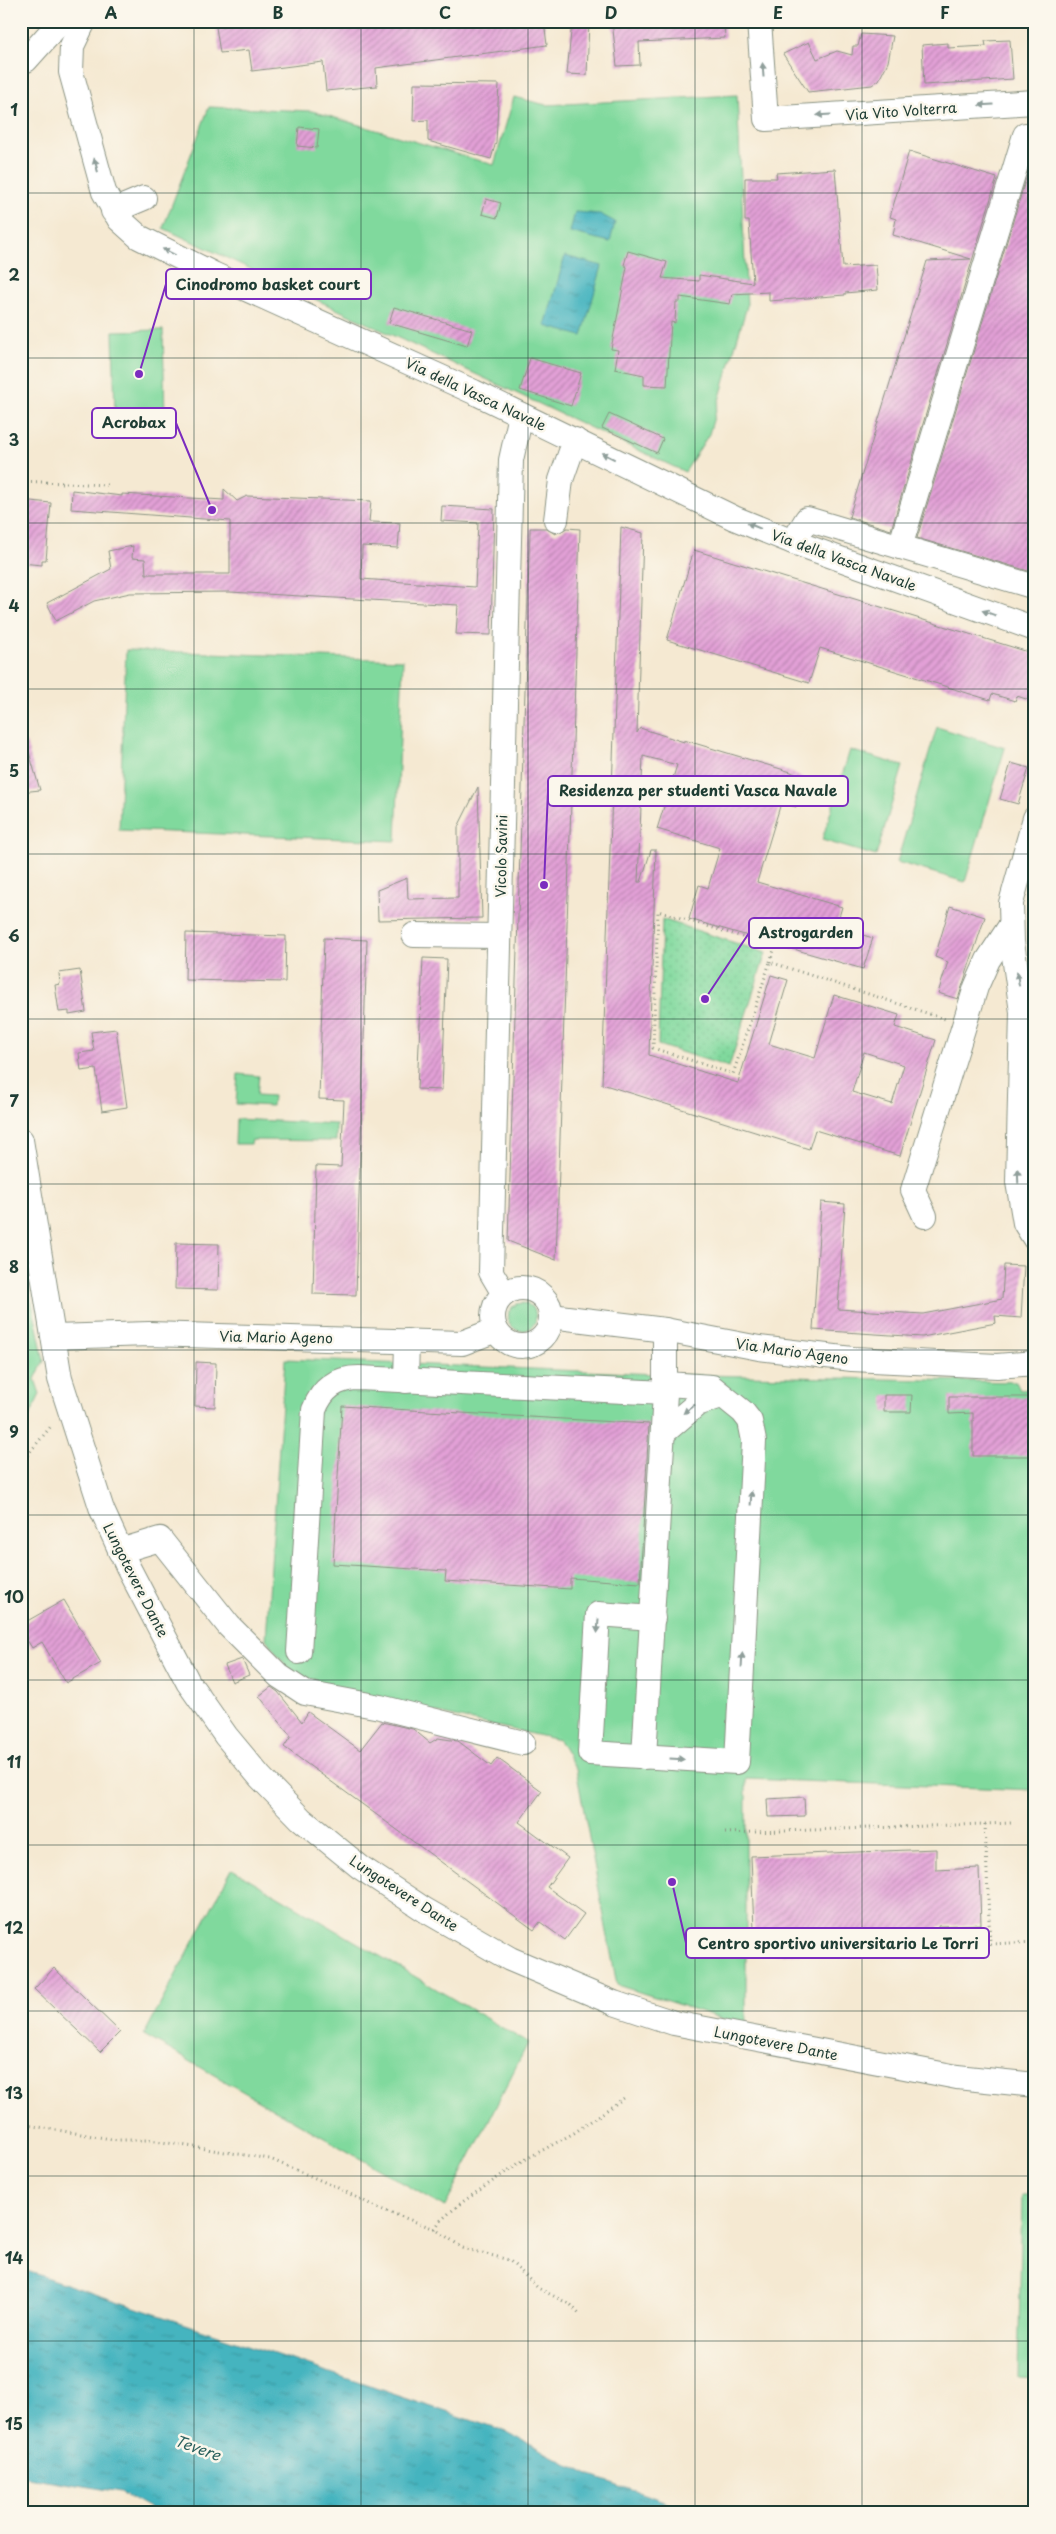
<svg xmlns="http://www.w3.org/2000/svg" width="1056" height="2534" font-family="'Playpen Sans',sans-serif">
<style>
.grass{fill:#80d99d;stroke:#508b68}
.park{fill:url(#park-dots);stroke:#508b68}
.water{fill:url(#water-ripples);stroke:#32787a}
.building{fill:url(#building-hatch);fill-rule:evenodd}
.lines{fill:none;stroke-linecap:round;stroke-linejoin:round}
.minor-casing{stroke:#8a9383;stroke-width:26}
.path{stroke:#8a9383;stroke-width:3;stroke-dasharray:1 4;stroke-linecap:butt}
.minor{stroke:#fff;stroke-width:24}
.oneway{fill:#8f9e9a}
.grid{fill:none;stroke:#1f3d34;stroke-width:1;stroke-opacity:0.55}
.labels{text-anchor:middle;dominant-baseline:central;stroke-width:5;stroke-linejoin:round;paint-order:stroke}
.street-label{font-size:14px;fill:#1f3d34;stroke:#fbf7ec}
.water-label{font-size:15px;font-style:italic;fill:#2a615e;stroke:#fbf7ec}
.leader{fill:none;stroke:#7b2cbf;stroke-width:2}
.callout-dot{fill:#7b2cbf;stroke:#fbf7ec;stroke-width:2}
.callout{fill:#fbf7ec;stroke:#7b2cbf;stroke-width:2}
.callout-label{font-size:15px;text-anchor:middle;font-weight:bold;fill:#1f3d34}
.neatline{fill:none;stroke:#1f3d34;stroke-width:2}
.grid-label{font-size:16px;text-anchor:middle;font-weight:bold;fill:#1f3d34}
</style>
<defs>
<pattern id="park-dots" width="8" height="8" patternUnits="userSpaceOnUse" patternTransform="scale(1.25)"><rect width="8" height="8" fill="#80d99d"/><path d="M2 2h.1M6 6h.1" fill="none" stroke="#6ebb88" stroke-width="1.8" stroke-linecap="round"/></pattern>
<pattern id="water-ripples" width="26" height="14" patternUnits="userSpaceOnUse" patternTransform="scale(1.25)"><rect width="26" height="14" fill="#45b4bf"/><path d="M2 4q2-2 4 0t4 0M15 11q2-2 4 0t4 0" fill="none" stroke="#39949c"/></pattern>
<pattern id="building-hatch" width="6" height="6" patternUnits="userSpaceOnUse" patternTransform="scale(1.25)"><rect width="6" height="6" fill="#e3a0d7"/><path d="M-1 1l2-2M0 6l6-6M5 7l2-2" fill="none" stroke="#b784af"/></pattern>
</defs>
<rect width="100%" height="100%" fill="#fbf7ec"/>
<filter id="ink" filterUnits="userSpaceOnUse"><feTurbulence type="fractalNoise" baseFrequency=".02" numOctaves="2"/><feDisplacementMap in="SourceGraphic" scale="10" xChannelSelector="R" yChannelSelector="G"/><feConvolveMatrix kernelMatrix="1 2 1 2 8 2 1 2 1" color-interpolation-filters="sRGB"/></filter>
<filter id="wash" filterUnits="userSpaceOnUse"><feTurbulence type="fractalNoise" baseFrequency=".0096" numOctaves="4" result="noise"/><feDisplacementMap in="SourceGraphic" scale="20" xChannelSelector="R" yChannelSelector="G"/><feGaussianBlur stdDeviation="1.12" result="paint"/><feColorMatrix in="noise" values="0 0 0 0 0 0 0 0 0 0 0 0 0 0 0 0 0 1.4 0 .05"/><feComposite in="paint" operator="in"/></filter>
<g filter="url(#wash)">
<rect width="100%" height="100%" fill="#f5e9d2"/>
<!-- grass -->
<g class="grass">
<path d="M737 95 747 306 709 434 685 472 163 228 209 107 312 111 494 165 514 97 546 105Z"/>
<path d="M163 330 165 418 115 419 113 331Z"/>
<path d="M126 650 403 660 396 841 119 830Z"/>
<path d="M937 727 1005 748 965 882 897 862Z"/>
<path d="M850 750 903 766 876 856 822 840Z"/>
<path d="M238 1074 259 1076 257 1095 273 1096 272 1106 236 1104Z"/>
<path d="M236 1119 336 1124V1141L252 1140 251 1144H235Z"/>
<path d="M21 1249 44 1361 35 1379 40 1394 21 1435Z"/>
<circle cx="522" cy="1317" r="14"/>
<path d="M285 1359 657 1374 1016 1382 1020 1390 1035 1389V1790L746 1779V2026L617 1985 576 1769 559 1740 298 1682 266 1639Z"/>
<path d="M232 1869 528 2043 445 2207 144 2035Z"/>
<path d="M1022 2195H1035V2378L1018 2377Z"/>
</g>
<!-- park -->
<path class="park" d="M662 919 766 953 729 1067 658 1045Z"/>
<!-- water -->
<g class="water">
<path d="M575 212 600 214 615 222 610 242 570 232Z"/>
<path d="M565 256 602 266 582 336 545 326Z"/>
<path d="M21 2269 509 2433 589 2475 698 2513H159L121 2492 21 2476Z"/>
</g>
<g id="blocks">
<!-- building -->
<g class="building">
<path d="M265 21H290V24L321 21H544L547 45 376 68 377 86 326 91 323 62 252 71 249 50 220 53 216 27Z"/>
<path d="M572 21H589L587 75 567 74Z"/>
<path d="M612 21H724L725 38 639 42 640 65 617 66Z"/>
<path d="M861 34 893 36 888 62 879 80 872 85 808 92 783 54 809 42 817 59 837 51 852 55 853 46H858Z"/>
<path d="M1010 40 1013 79 924 85 922 45 948 43V48L986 46 985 41Z"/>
<path d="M414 83 499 84 496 142 491 159 428 141V120L413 121Z"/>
<path d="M299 127 319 129 317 148 297 146Z"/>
<path d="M909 151 997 178 891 530 849 517 927 261 971 259 893 235 896 219 890 217Z"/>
<path d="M1033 155H1035V573L917 538Z"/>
<path d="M835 169 843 267 876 265 878 290 845 293V295L769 301V292L732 294 730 304 680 297V302H676L675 323 671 322 667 386 644 385V375L615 369 618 350 611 349 627 267 624 265 628 251 667 262 662 278 699 281V275L753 283 749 221H745V178H777L776 173Z"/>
<path d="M486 199 501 203 497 218 482 214Z"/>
<path d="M394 307 472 330 467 346 389 323Z"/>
<path d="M530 358 581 373 571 406 520 390Z"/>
<path d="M609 414 663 439 657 453 602 428Z"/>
<path d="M224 489 237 501 247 496 371 501 369 522 400 523 398 548 362 546 361 579 475 587 478 523 441 521 442 506 494 509 491 635 456 634 458 605 230 592 130 593 94 601 56 621 47 603 111 569 108 551 133 546 132 558 145 559 146 574H230V521L71 509 72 490 122 496V494L224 500Z"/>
<path d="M21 500 51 503 46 560H42V565L21 563Z"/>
<path d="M621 527 643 533 637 733 640 728 684 742V740L791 772 804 779 796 807 781 803 757 882 842 907 836 927 873 938 863 969 689 919 699 885 708 888 720 848 657 829 677 765 643 756 638 882H641L651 850H656L649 1055 738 1083 771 975 788 980 769 1044 815 1058 834 995 899 1015 895 1027 936 1040 900 1156 815 1130 809 1149 602 1084ZM864 1052 904 1065 892 1104 852 1092Z"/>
<path d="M530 528H546L555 534 567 528 580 529 556 1260 508 1241Z"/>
<path d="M694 550 1035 654V702L1017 696 1015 701 992 694 990 700 820 648 809 683 667 640Z"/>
<path d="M26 742 40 790 21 792V743Z"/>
<path d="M1011 763 1029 768 1018 804 1000 799Z"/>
<path d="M478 787 482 918 378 920 377 890 407 878 408 899 458 898V827Z"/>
<path d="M950 906 985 917 958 999 938 993 948 962 935 957Z"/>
<path d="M186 933 286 936 285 982 185 980Z"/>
<path d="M324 938 367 940 356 1295 313 1294 316 1166 341 1167 344 1100 319 1099Z"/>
<path d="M423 958 447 959 442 1090 417 1089Z"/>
<path d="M80 970 86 1012 69 1015V1011L59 1012 55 985 60 984 59 973Z"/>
<path d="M116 1029 127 1107 102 1111 96 1069 81 1071 79 1053 94 1051 91 1032Z"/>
<path d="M821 1202 845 1204 838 1309 923 1314 1002 1299 1004 1265 1024 1266 1021 1318 995 1316 996 1323 922 1337 813 1330Z"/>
<path d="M176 1243 219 1244 218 1290 175 1289Z"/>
<path d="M196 1362 216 1363 215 1407 195 1406Z"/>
<path d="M884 1395H912L911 1412H884Z"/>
<path d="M949 1397H1035V1456H973V1413L949 1414Z"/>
<path d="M342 1406 649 1424 640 1583 570 1578V1589L445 1581 446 1571 333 1564Z"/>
<path d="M64 1600 101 1663 66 1683 42 1642 32 1648 21 1630V1627L29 1620Z"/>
<path d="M242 1659 249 1675 232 1682 225 1665Z"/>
<path d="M271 1687 278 1692 302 1722 308 1712 360 1750 382 1722 413 1729 430 1743 438 1738 458 1741 491 1766 497 1758 542 1791 519 1822 568 1858 547 1887 584 1914 565 1940 540 1922 534 1930 284 1747 291 1736 259 1696Z"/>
<path d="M804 1797 805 1816 768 1817 767 1799Z"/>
<path d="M936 1849V1870L979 1868 981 1924 938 1926 939 1949 755 1955 751 1856Z"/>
<path d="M54 1968 120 2032 100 2052 34 1989Z"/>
</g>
</g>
</g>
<g filter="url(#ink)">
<use href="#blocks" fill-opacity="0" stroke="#8a9383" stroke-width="1"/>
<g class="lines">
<defs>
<g id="minor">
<path d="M84 21 72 46 71 72 104 192 119 219 139 237 213 274 474 392 734 518 793 542 1035 629"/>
<path d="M759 21 766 119 1035 102"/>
<path d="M26 60 61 21"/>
<path d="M113 211 144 198"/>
<path d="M556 520 561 480 575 440"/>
<path d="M793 542 807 519 1035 587"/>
<path d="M900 547 1025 135H1035"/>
<path d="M1035 818 1011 903 1012 942 1022 1012 1018 1182 1025 1223 1035 1239"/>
<path d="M414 935 499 936"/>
<path d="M21 1140 60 1379 102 1510 128 1567 188 1682 226 1736 260 1777 301 1819 360 1867 425 1910 510 1959 614 2003 674 2023 957 2077 1035 2085"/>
<path d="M925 1216 913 1190 976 987 988 960 1011 925"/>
<circle cx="522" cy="1317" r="29"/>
<path d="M504 1294 491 1272 511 460 521 415"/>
<path d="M551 1316 665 1330 759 1348 852 1359 997 1366 1035 1363"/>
<path d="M54 1337 149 1334 462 1343 496 1330"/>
<path d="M406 1381 407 1341"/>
<path d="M663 1433 697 1404 721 1396"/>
<path d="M120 1551 160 1539 229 1626 279 1676 305 1693 380 1707 523 1743"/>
<path d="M653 1618 598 1614 590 1753 737 1762 754 1441 750 1421 743 1412 712 1387 666 1384"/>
<path d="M299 1652 314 1410C322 1389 336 1378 359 1378L665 1393"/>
<path d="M644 1757 665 1393V1330"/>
</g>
</defs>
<!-- minor casing -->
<use href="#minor" class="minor-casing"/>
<!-- path -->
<g class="path">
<path d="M21 481 108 485"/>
<path d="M770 962 775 947 658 911 653 1048 733 1074 770 962 945 1019"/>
<path d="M21 1463 52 1425"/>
<path d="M985 1824 990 1944 1035 1942"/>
<path d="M725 1833 1013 1823"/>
<path d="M21 2124 117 2140H149L270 2159 334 2186 378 2208 435 2229 463 2248 509 2260 538 2288 571 2305 580 2315"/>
<path d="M435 2229 440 2221 461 2203 519 2163 574 2133 624 2098"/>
</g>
<!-- minor -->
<use href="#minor" class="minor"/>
</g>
<!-- one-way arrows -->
<defs><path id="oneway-solid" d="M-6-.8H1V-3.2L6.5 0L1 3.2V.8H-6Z" transform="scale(1.25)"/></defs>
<g class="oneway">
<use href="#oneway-solid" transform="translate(763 70) rotate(-94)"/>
<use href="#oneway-solid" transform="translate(986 105) rotate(176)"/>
<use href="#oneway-solid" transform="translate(824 115) rotate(177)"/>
<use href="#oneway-solid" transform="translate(96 165) rotate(-105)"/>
<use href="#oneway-solid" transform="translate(169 252) rotate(-154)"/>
<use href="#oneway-solid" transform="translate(608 456) rotate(-154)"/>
<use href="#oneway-solid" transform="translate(754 526) rotate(-158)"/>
<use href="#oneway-solid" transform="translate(989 613) rotate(-160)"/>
<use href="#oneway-solid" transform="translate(1018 979) rotate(-99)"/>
<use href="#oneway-solid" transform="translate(1018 1176) rotate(-92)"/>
<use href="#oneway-solid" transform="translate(689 1409) rotate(143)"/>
<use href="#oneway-solid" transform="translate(751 1498) rotate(-87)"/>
<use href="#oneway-solid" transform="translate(598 1626) rotate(94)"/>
<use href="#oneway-solid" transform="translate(742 1660) rotate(-87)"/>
<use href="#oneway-solid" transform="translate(677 1759) rotate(4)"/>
</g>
</g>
<!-- grid -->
<path class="grid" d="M194 21V2513M361 21V2513M528 21V2513M695 21V2513M862 21V2513M21 193H1035M21 358H1035M21 523H1035M21 689H1035M21 854H1035M21 1019H1035M21 1184H1035M21 1350H1035M21 1515H1035M21 1680H1035M21 1845H1035M21 2011H1035M21 2176H1035M21 2341H1035"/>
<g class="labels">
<!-- street labels -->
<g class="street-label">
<text transform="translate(901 111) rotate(-4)">Via Vito Volterra</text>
<text transform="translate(476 394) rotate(25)">Via della Vasca Navale</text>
<text transform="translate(844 560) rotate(20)">Via della Vasca Navale</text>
<text transform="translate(501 856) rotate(-89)">Vicolo Savini</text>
<text transform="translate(276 1337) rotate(1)">Via Mario Ageno</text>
<text transform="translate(792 1351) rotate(8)">Via Mario Ageno</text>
<text transform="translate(136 1580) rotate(63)">Lungotevere Dante</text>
<text transform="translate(404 1893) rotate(33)">Lungotevere Dante</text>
<text transform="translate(776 2043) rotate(11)">Lungotevere Dante</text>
</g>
<!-- water labels -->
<g class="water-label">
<text transform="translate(198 2447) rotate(20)">Tevere</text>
</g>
</g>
<!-- callouts -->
<path class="leader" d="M139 374L166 284M212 510L176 423M544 885L548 791M705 999L749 933M672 1882L686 1943"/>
<g class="callout-dot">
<circle cx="139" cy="374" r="5"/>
<circle cx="212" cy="510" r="5"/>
<circle cx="544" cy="885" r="5"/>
<circle cx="705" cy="999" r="5"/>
<circle cx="672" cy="1882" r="5"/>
</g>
<g class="callout">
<rect x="166" y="269" width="205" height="30" rx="5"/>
<rect x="92" y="408" width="84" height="30" rx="5"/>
<rect x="548" y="776" width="300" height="30" rx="5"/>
<rect x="749" y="918" width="114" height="30" rx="5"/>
<rect x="686" y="1928" width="303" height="30" rx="5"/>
</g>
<g class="callout-label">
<text x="268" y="290">Cinodromo basket court</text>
<text x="134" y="428">Acrobax</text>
<text x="698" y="796">Residenza per studenti Vasca Navale</text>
<text x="806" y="938">Astrogarden</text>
<text x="838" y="1949">Centro sportivo universitario Le Torri</text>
</g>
<!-- margin -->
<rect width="1056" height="2534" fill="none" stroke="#fbf7ec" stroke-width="55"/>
<rect x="28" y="28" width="1000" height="2478" class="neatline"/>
<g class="grid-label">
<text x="111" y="19">A</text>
<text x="278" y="19">B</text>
<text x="445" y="19">C</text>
<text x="611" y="19">D</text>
<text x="778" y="19">E</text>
<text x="945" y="19">F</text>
<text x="14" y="116">1</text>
<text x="14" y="281">2</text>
<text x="14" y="446">3</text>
<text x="14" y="612">4</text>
<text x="14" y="777">5</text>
<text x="14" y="942">6</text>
<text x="14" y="1107">7</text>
<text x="14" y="1273">8</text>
<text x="14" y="1438">9</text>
<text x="14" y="1603">10</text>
<text x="14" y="1768">11</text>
<text x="14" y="1934">12</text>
<text x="14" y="2099">13</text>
<text x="14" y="2264">14</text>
<text x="14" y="2430">15</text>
</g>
</svg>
